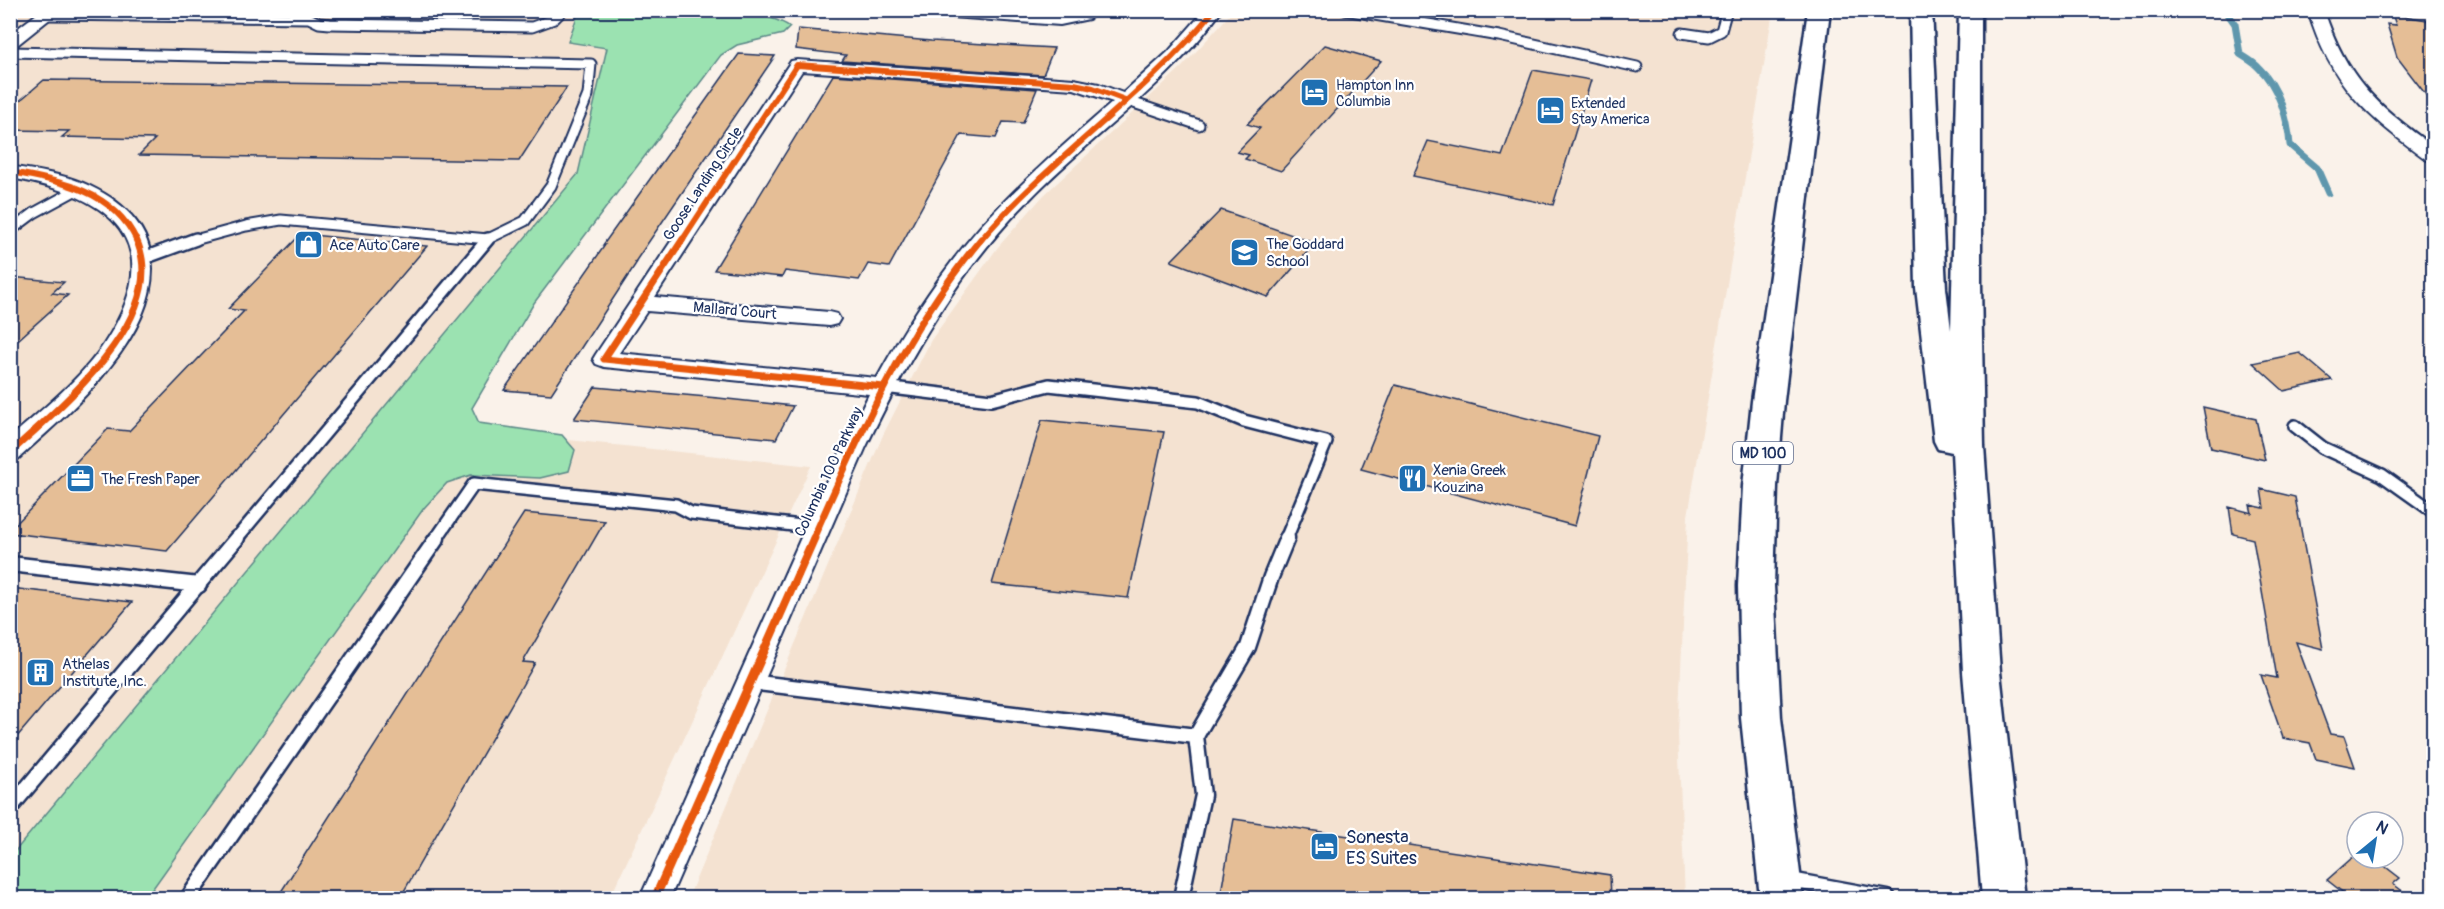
<svg xmlns="http://www.w3.org/2000/svg" width="2444" height="909" font-family="Pangolin,sans-serif">
<style>
.built{fill:#f4e2d1}
.green{fill:#9be2b1;stroke:#5b8888;stroke-width:1.5}
.lines{fill:none;stroke-linecap:round;stroke-linejoin:round}
.stream{stroke:#5e97ad;stroke-width:7}
.building{fill:#e5be96;stroke:#1b2f5e;stroke-width:1.5}
.service-far2-casing{stroke:#1b2f5e;stroke-width:13}
.service-far1-casing{stroke:#1b2f5e;stroke-width:16}
.service-casing{stroke:#1b2f5e;stroke-width:19}
.minor-casing{stroke:#1b2f5e;stroke-width:4}
.motorway-casing{stroke:#1b2f5e;stroke-width:5}
.service-far2{stroke:#fff;stroke-width:9}
.service-far1{stroke:#fff;stroke-width:11}
.service{stroke:#fff;stroke-width:14}
.minor{fill:#fff;fill-rule:evenodd}
.motorway{fill:#fff;fill-rule:evenodd}
.cycleway-far2-casing{stroke:#fff;stroke-width:9}
.cycleway-far1-casing{stroke:#fff;stroke-width:10}
.cycleway-casing{stroke:#fff;stroke-width:13}
.cycleway-far2{stroke:#e8590c;stroke-width:6}
.cycleway-far1{stroke:#e8590c;stroke-width:7}
.cycleway{stroke:#e8590c;stroke-width:9}
.labels{text-anchor:middle;dominant-baseline:central;stroke-width:4.5;stroke-linejoin:round;paint-order:stroke}
.far-poi-label{font-size:14px;fill:#1b2f5e;stroke:#fff;text-anchor:start}
.shield{fill:#fff;stroke:#5f6d8e;stroke-width:1.5}
.shield-label{font-size:14px;font-weight:bold;fill:#1b2f5e}
.street-label{font-size:15px;fill:#1b2f5e;stroke:#fff}
.poi-label{font-size:15px;fill:#1b2f5e;stroke:#fff;text-anchor:start}
.near-poi-label{font-size:18px;fill:#1b2f5e;stroke:#fff;text-anchor:start}
</style>
<rect width="100%" height="100%" fill="#faf2ea"/>
<filter id="ink" filterUnits="userSpaceOnUse"><feTurbulence type="fractalNoise" baseFrequency=".0167" numOctaves="2"/><feDisplacementMap in="SourceGraphic" scale="12" xChannelSelector="R" yChannelSelector="G"/><feConvolveMatrix kernelMatrix="1 2 1 2 8 2 1 2 1" color-interpolation-filters="sRGB"/></filter>
<g filter="url(#ink)">
<!-- built -->
<g class="built">
<path d="M10 11H616L633 137 428 425 811 466 610 898H11Z"/>
<path d="M1233 11H1773L1688 516 1678 734 1685 898H688L883 435 931 340 998 247 1044 195 1182 67Z"/>
</g>
<!-- green -->
<path class="green" d="M579 11H752C764 18 779 18 790 27L783 34 737 45 721 55 534 303 472 408 479 423 562 435 575 450 569 471 540 478 471 475 447 483 424 508 146 898H11V856L578 174 607 48 568 42Z"/>
<g class="lines">
<!-- stream -->
<path class="stream" d="M2225 10 2235 24 2240 54C2246 58 2254 62 2259 68 2279 87 2288 119 2290 145L2317 168 2328 193"/>
</g>
<!-- building -->
<g class="building">
<path d="M2392 14 2427 20 2433 41V104L2397 57 2387 24 2396 25Z"/>
<path d="M798 29 931 41 1054 48 1043 75 842 61 846 55 796 49Z"/>
<path d="M1325 45 1381 61 1281 171 1245 159 1249 155 1237 152 1260 128 1247 124Z"/>
<path d="M739 54 775 56 635 262H637L551 394 504 390 605 245H603Z"/>
<path d="M1533 70 1591 80 1553 205 1413 176 1428 141 1502 156Z"/>
<path d="M833 75 1037 89 1023 123 1003 122 996 138 961 135 889 267 868 264 859 280 785 271 782 277 714 270Z"/>
<path d="M44 80 567 87 519 161 139 155 155 139 62 137 69 131 10 130V109Z"/>
<path d="M1221 210 1315 243 1268 297 1171 261Z"/>
<path d="M301 234 427 246 167 551 10 533V530L108 429 129 431 244 311 228 309Z"/>
<path d="M10 277 64 282 52 293 68 295 10 347Z"/>
<path d="M2300 353 2332 380 2284 391 2253 363Z"/>
<path d="M1395 385 1598 436 1575 526 1361 469Z"/>
<path d="M595 387 718 398 793 406 776 439 574 419Z"/>
<path d="M2203 407 2256 419 2265 460 2211 448Z"/>
<path d="M1042 420 1164 432 1128 598 992 584Z"/>
<path d="M2261 489 2295 497 2323 649 2296 642 2330 734 2344 736 2355 767 2316 759 2310 743 2283 738 2261 675 2277 678 2253 539 2233 534 2229 507 2252 513 2250 505 2264 508Z"/>
<path d="M524 513 605 521 523 662 535 663 400 898H277Z"/>
<path d="M10 588 132 602 10 745Z"/>
<path d="M1234 819 1610 875 1611 898H1220Z"/>
<path d="M2352 858H2374L2400 878 2393 884 2412 898H2350L2327 880Z"/>
</g>
<g class="lines">
<defs>
<g id="service-far2">
<path d="M1345 10 1499 36 1637 67"/>
<path d="M48 15 309 18 319 23 330 24 532 27 554 19 563 10"/>
<path d="M1682 33 1709 37 1721 31 1726 13 1711 10"/>
<path d="M10 52 591 64 588 95 551 186 525 221 488 239 281 220 246 226 191 241"/>
<path d="M1125 100 1199 125"/>
<path d="M10 231 34 213 80 188"/>
<path d="M486 241 488 239"/>
</g>
<g id="service-far1">
<path d="M144 258 196 239"/>
<path d="M884 387 991 400 1049 385 1198 402 1244 421 1326 442 1286 539"/>
<path d="M2295 426 2323 448 2382 475 2434 512"/>
<path d="M236 539 488 239"/>
<path d="M436 539 474 484 676 505 691 513 818 528"/>
</g>
<g id="service">
<path d="M10 564 199 585"/>
<path d="M750 682 1196 736 1248 647 1271 577 1287 538"/>
<path d="M10 808 237 538"/>
<path d="M1785 879 1888 898"/>
<path d="M188 898 437 538"/>
<path d="M1181 898 1203 795 1196 736"/>
</g>
<g id="minor">
<path d="M42 10H61L16 46 10 47V34Z"/>
<path d="M917 10H999L1060 15 1078 10H1098L1089 19 1060 25 925 15Z"/>
<path d="M1205 10H1222C1170 84 1092 135 1030 199 958 271 909 357 865 449L670 898H640L824 486 869 394 604 367 596 364 593 359 596 354 791 61 797 60 1074 79 1099 84 1123 93 1168 52ZM802 71 1074 89 1113 102C1067 142 1021 182 980 227 940 273 906 325 877 378L619 353 647 311 829 326 837 324 840 319 837 314 829 312 655 297Z"/>
<path d="M2308 10H2324C2346 79 2377 105 2434 147V162L2427 160C2366 115 2331 86 2308 10Z"/>
<path d="M10 166C37 171 66 174 90 186 178 228 161 304 109 368 83 402 49 430 18 459L10 462V438C42 409 80 380 104 344 171 242 111 195 10 178Z"/>
</g>
<g id="motorway">
<path d="M1808 10H1830L1784 401 1777 486 1774 586 1781 718 1803 898H1760L1741 718 1738 586 1743 486 1752 401Z"/>
<path d="M1910 10H1932L1946 288 1951 330 1959 10H1981V283L1984 446 2000 672 2025 898H1982L1963 672 1952 452 1938 449 1934 441 1916 288Z"/>
</g>
</defs>
<!-- service-far2 casing -->
<use href="#service-far2" class="service-far2-casing"/>
<!-- service-far1 casing -->
<use href="#service-far1" class="service-far1-casing"/>
<!-- service casing -->
<use href="#service" class="service-casing"/>
<!-- minor casing -->
<use href="#minor" class="minor-casing"/>
<!-- motorway casing -->
<use href="#motorway" class="motorway-casing"/>
<!-- service-far2 -->
<use href="#service-far2" class="service-far2"/>
<!-- service-far1 -->
<use href="#service-far1" class="service-far1"/>
<!-- service -->
<use href="#service" class="service"/>
<!-- minor -->
<use href="#minor" class="minor"/>
<!-- motorway -->
<use href="#motorway" class="motorway"/>
<defs>
<g id="cycleway-far2">
<path d="M10 172C59 180 114 191 137 241"/>
<path d="M682 241 797 65 1074 84 1093 88 1125 100"/>
<path d="M980 241C1051 157 1146 96 1214 10"/>
</g>
<g id="cycleway-far1">
<path d="M683 239 604 359 884 387"/>
<path d="M10 453C59 407 172 317 136 239"/>
<path d="M813 539C859 434 907 328 981 239"/>
</g>
<path id="cycleway" d="M655 898 814 538"/>
</defs>
<!-- cycleway-far2 casing -->
<use href="#cycleway-far2" class="cycleway-far2-casing"/>
<!-- cycleway-far1 casing -->
<use href="#cycleway-far1" class="cycleway-far1-casing"/>
<!-- cycleway casing -->
<use href="#cycleway" class="cycleway-casing"/>
<!-- cycleway-far2 -->
<use href="#cycleway-far2" class="cycleway-far2"/>
<!-- cycleway-far1 -->
<use href="#cycleway-far1" class="cycleway-far1"/>
<!-- cycleway -->
<use href="#cycleway" class="cycleway"/>
</g>
</g>
<!-- icons -->
<defs>
<symbol id="hotel-square" viewBox="-11 -11 22 22"><rect x="-9" y="-9" width="18" height="18" rx="4" fill="#1f6fb2" stroke="#fff"/><path d="M-6-4.5h1.5V1H6V5H4.5V3h-9V5H-6ZM-4 0a1.8 1.8 0 1 1 3.6 0ZM.5 0V-2.5h3Q6-2.5 6 0Z" fill="#fff"/></symbol>
<symbol id="shop-square" viewBox="-11 -11 22 22"><rect x="-9" y="-9" width="18" height="18" rx="4" fill="#1f6fb2" stroke="#fff"/><path d="M-5-2.5h2.3a2.7 3.5 0 0 1 5.4 0H5L5.5 6h-11ZM-1.5-2.5h3a1.5 2.3 0 0 0-3 0Z" fill="#fff"/></symbol>
<symbol id="school-square" viewBox="-11 -11 22 22"><rect x="-9" y="-9" width="18" height="18" rx="4" fill="#1f6fb2" stroke="#fff"/><path d="M0-5L7-2L0 1L-7-2ZM-4 1L0 2.5L4 1V4Q0 6-4 4Z" fill="#fff"/></symbol>
<symbol id="office-square" viewBox="-11 -11 22 22"><rect x="-9" y="-9" width="18" height="18" rx="4" fill="#1f6fb2" stroke="#fff"/><path d="M-6-3h4V-5.5h4V-3h4V5H-6ZM-1-4.5V-3h2v-1.5ZM-6 0V1H6V0Z" fill="#fff"/></symbol>
<symbol id="restaurant-square" viewBox="-11 -11 22 22"><rect x="-9" y="-9" width="18" height="18" rx="4" fill="#1f6fb2" stroke="#fff"/><path d="M-5-6h1v4h1v-4h1v4h1v-4h1v5L-1.5 .5V6h-2V.5L-5-1ZM5-6V6H3V1.5H1.5Q1.5-4 5-6Z" fill="#fff"/></symbol>
<symbol id="building-square" viewBox="-11 -11 22 22"><rect x="-9" y="-9" width="18" height="18" rx="4" fill="#1f6fb2" stroke="#fff"/><path d="M-4-6H4V6H1V3H-1V6H-4ZM-2.5-4.3h1.7v1.8h-1.7ZM.8-4.3h1.7v1.8H.8ZM-2.5-1h1.7V.8h-1.7ZM.8-1h1.7V.8H.8Z" fill="#fff"/></symbol>
</defs>
<g fill-rule="evenodd">
<use href="#hotel-square" x="1298" y="76" width="33" height="33"/>
<use href="#hotel-square" x="1534" y="94" width="33" height="33"/>
<use href="#shop-square" x="292" y="228" width="33" height="33"/>
<use href="#school-square" x="1228" y="236" width="33" height="33"/>
<use href="#office-square" x="64" y="462" width="33" height="33"/>
<use href="#restaurant-square" x="1396" y="462" width="33" height="33"/>
<use href="#building-square" x="24" y="656" width="33" height="33"/>
<use href="#hotel-square" x="1308" y="830" width="33" height="33"/>
</g>
<g class="labels">
<!-- far-poi labels -->
<g class="far-poi-label">
<text x="1336" y="85">Hampton Inn<tspan x="1336" dy="16">Columbia</tspan></text>
<text x="1571" y="103">Extended<tspan x="1571" dy="16">Stay America</tspan></text>
</g>
<!-- shield labels -->
<rect class="shield" x="1733" y="442" width="60" height="22" rx="4.5"/>
<g class="shield-label">
<text x="1763" y="453">MD 100</text>
</g>
<!-- street labels -->
<g class="street-label">
<text transform="translate(703 184) rotate(-57)">Goose Landing Circle</text>
<text transform="translate(735 311) rotate(5)">Mallard Court</text>
<text transform="translate(829 472) rotate(-65)">Columbia 100 Parkway</text>
</g>
<!-- poi labels -->
<g class="poi-label">
<text x="1266" y="244">The Goddard<tspan x="1266" dy="17">School</tspan></text>
<text x="329" y="245">Ace Auto Care</text>
<text x="1433" y="470">Xenia Greek<tspan x="1433" dy="17">Kouzina</tspan></text>
<text x="101" y="479">The Fresh Paper</text>
<text x="62" y="664">Athelas<tspan x="62" dy="17">Institute, Inc.</tspan></text>
</g>
<!-- near-poi labels -->
<g class="near-poi-label">
<text x="1346" y="837">Sonesta<tspan x="1346" dy="21">ES Suites</tspan></text>
</g>
</g>
<!-- margin -->
<rect width="2444" height="909" fill="none" stroke="#fff" stroke-width="36"/>
<rect x="18" y="18" width="2408" height="873" fill="none" stroke="#1b2f5e" stroke-width="2" filter="url(#ink)"/>
<!-- north arrow -->
<g transform="translate(2375 840) rotate(30)"><circle r="28" fill="#ffffff" stroke="#a4acbf" stroke-width="1.5"/>
<path d="M0-4.5L10 22L0 15L-10 22Z" fill="#1f6fb2"/>
<text y="-9" font-size="16" font-weight="bold" text-anchor="middle" fill="#1b2f5e">N</text>
</g>
</svg>
